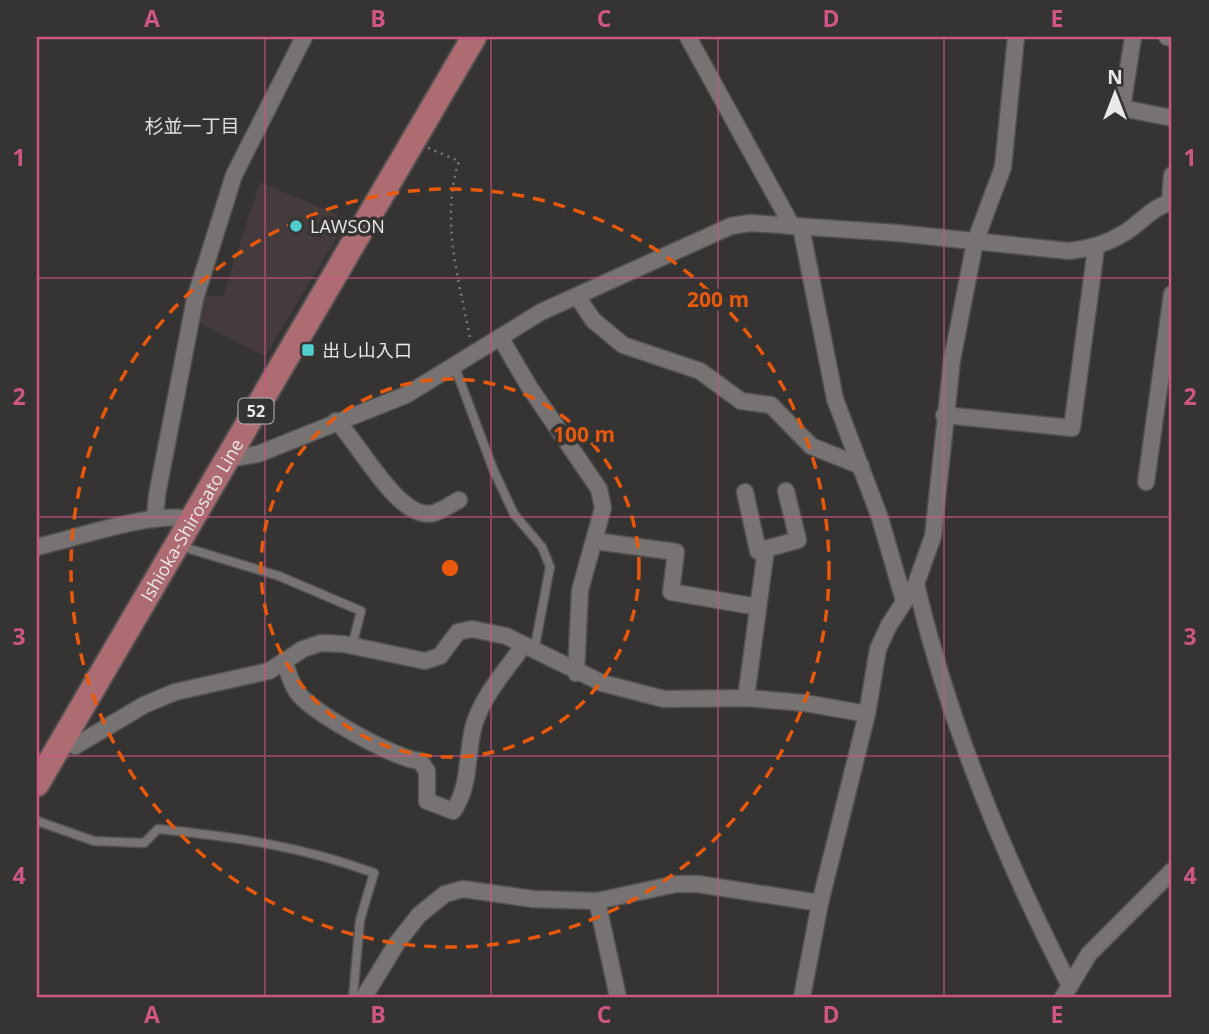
<svg xmlns="http://www.w3.org/2000/svg" width="1209" height="1034" font-family="'Open Sans','Noto Sans JP',sans-serif">
<style>
.built{fill:#453b3c}
.lines{fill:none;stroke-linecap:round;stroke-linejoin:round}
.lane-casing{stroke:#535050;stroke-width:11}
.street-casing{stroke:#535050;stroke-width:19}
.primary-casing{stroke:#535050;stroke-width:28}
.path{stroke:#7c7979;stroke-width:2.5;stroke-dasharray:2 5;stroke-linecap:butt}
.lane{stroke:#777373;stroke-width:8}
.street{stroke:#777373;stroke-width:16}
.primary{stroke:#ad6b72;stroke-width:24}
.grid{fill:none;stroke:#ce5685;stroke-width:2;stroke-opacity:0.55}
.ring{fill:none;stroke:#e8590c;stroke-width:3.5;stroke-dasharray:12 9}
.poi-dot{fill:#52cdcd;stroke:#363333;stroke-width:2.5}
.labels{text-anchor:middle;dominant-baseline:central;stroke-width:7;stroke-linejoin:round;paint-order:stroke}
.shield{fill:#363333;stroke:#b5b2b2;stroke-width:2}
.shield-label{font-size:16px;font-weight:bold;fill:#ebe8e8}
.poi-label{font-size:18px;fill:#ebe8e8;stroke:#363333;text-anchor:start}
.street-label{font-size:18px;fill:#ebe8e8;stroke:#363333}
.neighbourhood-label{font-size:19px;fill:#e2dddd;stroke:#363333}
.centre{fill:#e8590c;stroke:#363333;stroke-width:3.5}
.ring-label{font-size:21px;text-anchor:middle;font-weight:bold;fill:#e8590c;stroke:#363333;stroke-width:7;stroke-linejoin:round;paint-order:stroke}
.neatline{fill:none;stroke:#ce5685;stroke-width:2.5}
.grid-label{font-size:23px;text-anchor:middle;font-weight:bold;fill:#ce5685}
</style>
<rect width="100%" height="100%" fill="#363333"/>
<!-- built -->
<path class="built" d="M260 182 348 219 265 356 196 321 200 296H223Z"/>
<g class="lines">
<defs>
<g id="lane">
<path d="M454 365 493 469 514 514 542 547 550 567 534 651"/>
<path d="M180 546 279 576 361 611 352 646"/>
<path d="M37 821 94 841 144 843 158 829C235 837 301 846 374 873L360 920 353 997"/>
</g>
<g id="street">
<path d="M688 37 792 226"/>
<path d="M1133 37 1122 108 1172 118"/>
<path d="M1167 37 1172 38"/>
<path d="M1170 202 1172 175"/>
<path d="M801 227 835 399 880 518 904 601"/>
<path d="M577 296 593 320 623 345 700 371 741 401 771 405 811 446 861 466"/>
<path d="M500 337 530 388 599 489 603 508 580 590 576 673"/>
<path d="M944 415 1072 428 1096 248"/>
<path d="M336 421C358 440 399 523 434 513 443 510 451 504 459 500"/>
<path d="M228 459 258 454 406 395 541 312 731 226 750 223 897 233 1069 251C1090 249 1107 244 1126 232 1143 221 1152 207 1172 202"/>
<path d="M1146 482 1172 294"/>
<path d="M745 492 758 551 798 540 786 491"/>
<path d="M155 519 157 495 195 299 234 175 304 37"/>
<path d="M595 541 676 552 671 592 758 607"/>
<path d="M37 547C80 537 151 511 192 519"/>
<path d="M916 584C949 724 1003 856 1069 984"/>
<path d="M284 661C288 671 291 683 297 692 311 712 395 759 420 761L427 771V801L453 811C471 786 466 753 474 725 483 695 506 670 524 645"/>
<path d="M746 698 766 549"/>
<path d="M75 746 144 705 175 692 269 671 303 649 321 643 344 644 425 661 440 656 458 632 472 629 506 636 602 683 664 699 746 698 805 703 867 714"/>
<path d="M597 901 618 997"/>
<path d="M364 997 397 943 419 915 445 894 463 889 533 899 597 901 676 884H698L820 903"/>
<path d="M802 997 820 903 867 714 878 649 889 625 916 584 933 536 952 360 975 242 1003 167 1016 37"/>
<path d="M1063 997 1089 954 1172 871"/>
</g>
<g id="primary">
<path id="s1" d="M37 784 474 37"/>
</g>
</defs>
<!-- lane casing -->
<use href="#lane" class="lane-casing"/>
<!-- street casing -->
<use href="#street" class="street-casing"/>
<!-- primary casing -->
<use href="#primary" class="primary-casing"/>
<!-- path -->
<path class="path" d="M428 148 459 161C440 221 459 279 470 338"/>
<!-- lane -->
<use href="#lane" class="lane"/>
<!-- street -->
<use href="#street" class="street"/>
<!-- primary -->
<use href="#primary" class="primary"/>
</g>
<!-- grid -->
<path class="grid" d="M265 37V997M491 37V997M718 37V997M944 37V997M37 278H1172M37 517H1172M37 756H1172"/>
<!-- distance rings -->
<g class="ring">
<circle cx="450" cy="568" r="189"/>
<circle cx="450" cy="568" r="379"/>
</g>
<!-- markers -->
<g class="poi-dot">
<circle cx="296" cy="226" r="7"/>
<rect x="301" y="343" width="14" height="14" rx="3.5"/>
</g>
<g class="labels">
<!-- shield labels -->
<rect class="shield" x="238.5" y="398.5" width="35" height="25" rx="5"/>
<g class="shield-label">
<text x="256" y="411">52</text>
</g>
<!-- poi labels -->
<g class="poi-label">
<text x="310" y="226">LAWSON</text>
<text x="322" y="350">出し山入口</text>
</g>
<!-- street labels -->
<g class="street-label">
<text stroke="none"><textPath href="#s1" startOffset="306">Ishioka-Shirosato Line</textPath></text>
</g>
<!-- neighbourhood labels -->
<g class="neighbourhood-label">
<text x="192" y="126">杉並一丁目</text>
</g>
</g>
<circle cx="450" cy="568" r="10" class="centre"/>
<g class="ring-label">
<text x="718" y="307">200 m</text>
<text x="584" y="442">100 m</text>
</g>
<!-- border -->
<rect width="1209" height="1034" fill="none" stroke="#363333" stroke-width="77"/>
<!-- north arrow -->
<g transform="translate(1115 94)" stroke="#363333" stroke-width="5" paint-order="stroke">
<path d="M0-5L12 26L0 18L-12 26Z" fill="#ebe8e8"/>
<text y="-10" font-size="19" font-weight="bold" text-anchor="middle" fill="#ebe8e8">N</text>
</g>
<rect x="38" y="38" width="1132" height="958" class="neatline"/>
<g class="grid-label">
<text x="152" y="27">A</text>
<text x="378" y="27">B</text>
<text x="604" y="27">C</text>
<text x="831" y="27">D</text>
<text x="1057" y="27">E</text>
<text x="19" y="166">1</text>
<text x="1190" y="166">1</text>
<text x="19" y="405">2</text>
<text x="1190" y="405">2</text>
<text x="19" y="645">3</text>
<text x="1190" y="645">3</text>
<text x="19" y="884">4</text>
<text x="1190" y="884">4</text>
<text x="152" y="1023">A</text>
<text x="378" y="1023">B</text>
<text x="604" y="1023">C</text>
<text x="831" y="1023">D</text>
<text x="1057" y="1023">E</text>
</g>
</svg>
